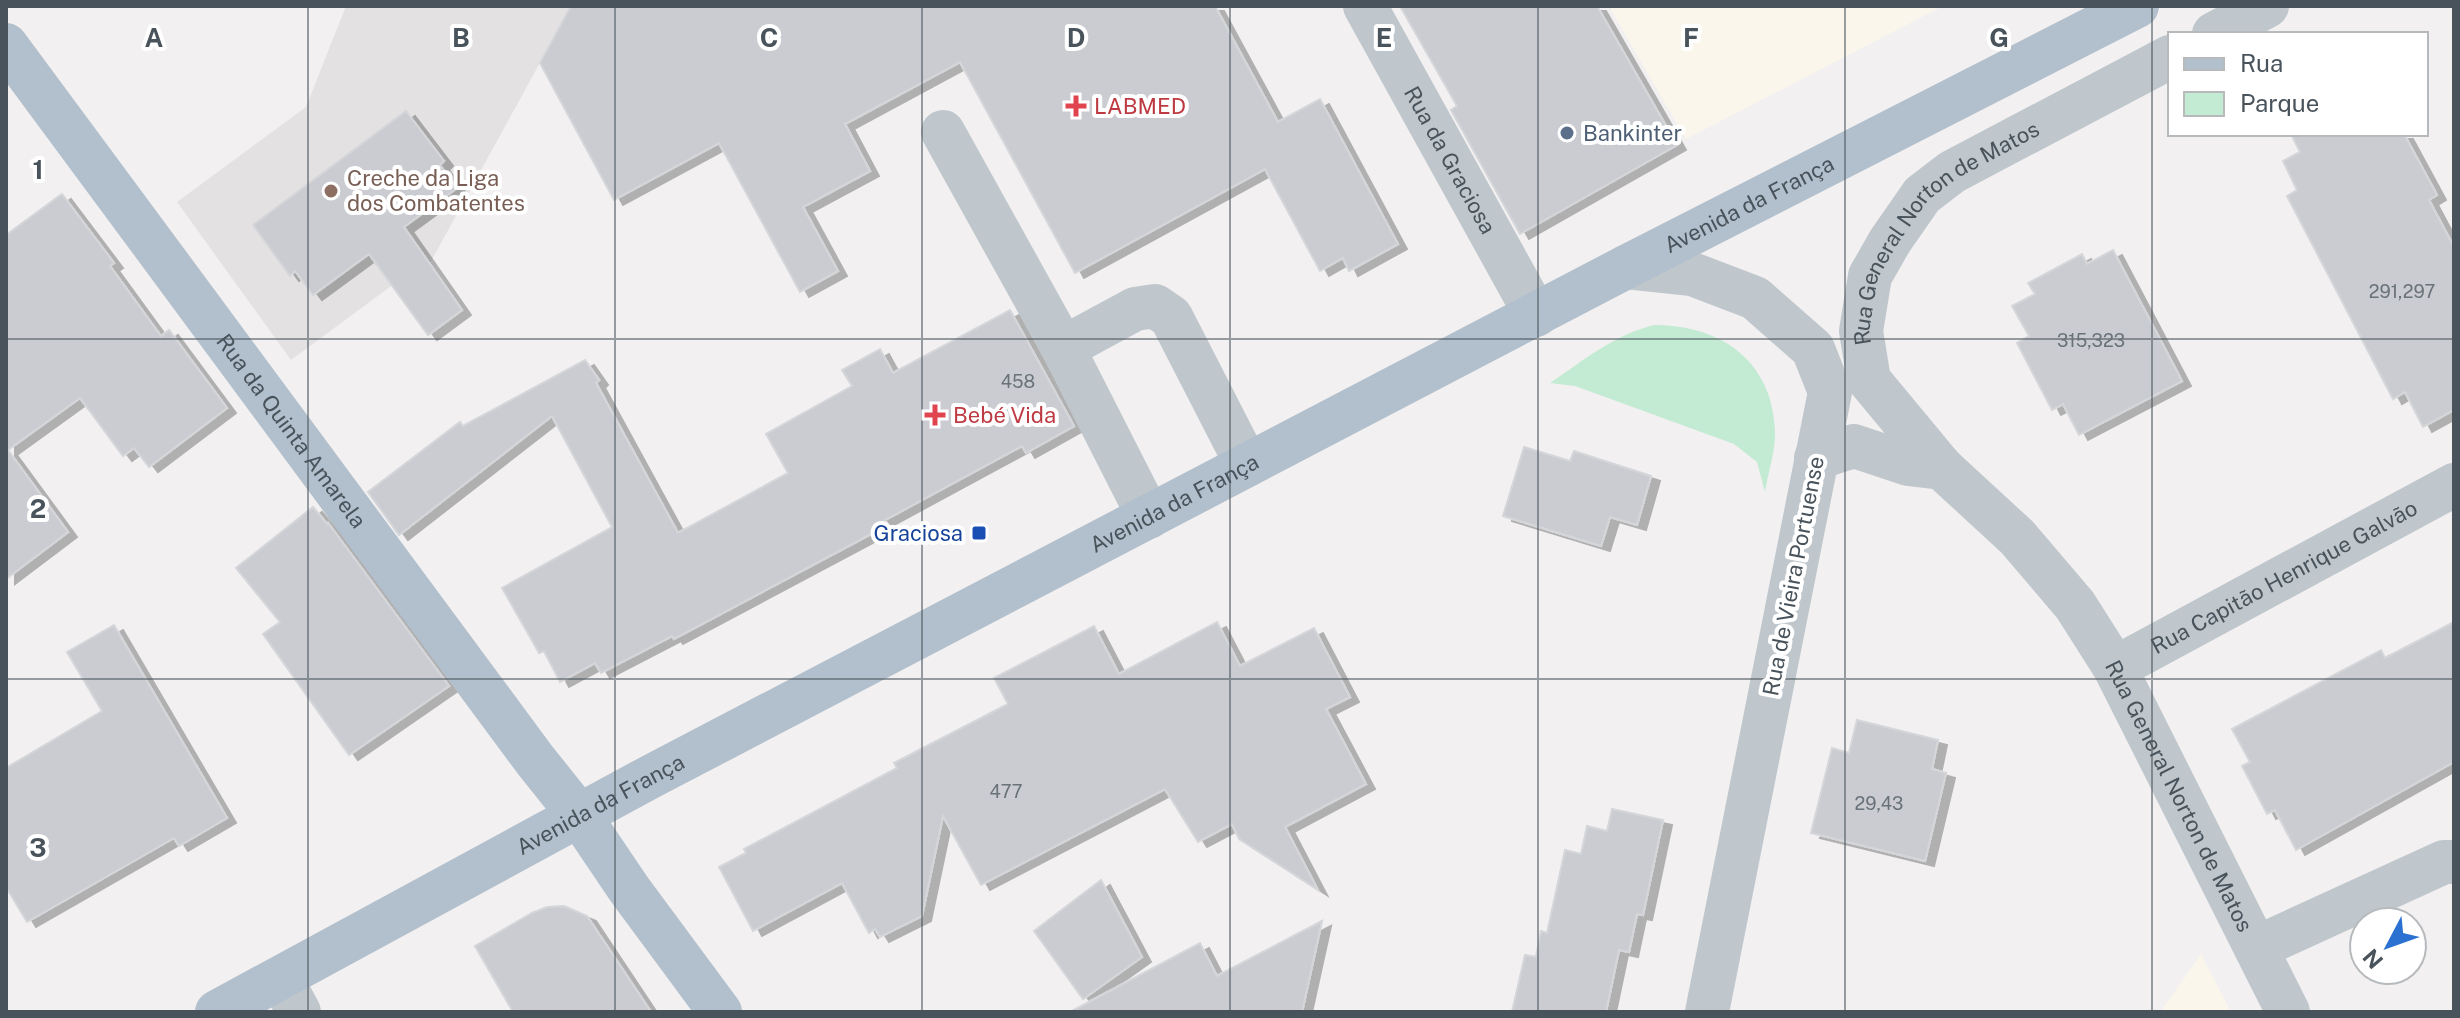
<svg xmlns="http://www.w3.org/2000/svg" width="2460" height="1018" font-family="'Public Sans',sans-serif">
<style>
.commercial{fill:#faf6eb}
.education{fill:#e3e1e1}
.green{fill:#c3ebd3}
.building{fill:#caccd2;stroke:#d4d6da;stroke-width:2;filter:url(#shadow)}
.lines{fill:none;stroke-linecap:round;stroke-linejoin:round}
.minor{stroke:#bfc7cd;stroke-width:44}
.major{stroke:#b2bfcc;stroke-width:44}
.grid{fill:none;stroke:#49535b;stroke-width:2;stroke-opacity:0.55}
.health-dot{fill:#e0444e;stroke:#fff;stroke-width:3}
.service-dot{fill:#5c6f8a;stroke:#fff;stroke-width:3}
.education-dot{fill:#8d6e63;stroke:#fff;stroke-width:3}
.transit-dot{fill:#1a4fb4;stroke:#fff;stroke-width:3}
.labels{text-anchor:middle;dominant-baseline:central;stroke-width:8;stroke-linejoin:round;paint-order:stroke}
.number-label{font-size:18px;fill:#697179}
.health-label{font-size:22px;fill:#be3a42;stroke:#fff;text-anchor:start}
.service-label{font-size:22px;fill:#4e5e75;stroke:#fff;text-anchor:start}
.street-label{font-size:22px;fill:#49535b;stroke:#fff}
.education-label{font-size:22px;fill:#785e54;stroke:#fff;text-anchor:start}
.transit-label{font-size:22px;fill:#164399;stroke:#fff;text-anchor:end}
.grid-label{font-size:26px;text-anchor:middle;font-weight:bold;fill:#49535b;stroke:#fff;stroke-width:8;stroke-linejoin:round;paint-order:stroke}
</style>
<defs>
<filter id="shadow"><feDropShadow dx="9" dy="5" stdDeviation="0" flood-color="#0004"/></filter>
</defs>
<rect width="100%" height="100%" fill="#f2f0f0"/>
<!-- commercial -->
<g class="commercial">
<path d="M1613 6H1943L1686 139 1611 10Z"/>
<path d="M2201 954 2231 1012H2161L2163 1008Z"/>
</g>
<!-- education -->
<path class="education" d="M346 6H571L429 265 425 261 291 360 177 202 306 107Z"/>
<!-- green -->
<path class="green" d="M1654 325C1720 325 1772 360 1775 430 1776 450 1768 472 1765 492L1757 462 1734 444 1575 386 1550 383C1584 360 1614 335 1654 325Z"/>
<!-- building -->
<g class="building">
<path d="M571 6H1215L1278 122 1320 99 1398 244 1349 271 1343 258 1320 271 1265 169 1075 273 960 62 845 124 870 171 803 207 838 271 800 292 719 143 614 200 540 63Z"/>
<path d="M1400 6H1597L1677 145 1520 234 1451 110 1457 106Z"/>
<path d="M406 111 444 161 440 165 457 188 404 227 462 310 428 335 369 254 313 295 295 271 290 276 253 225Z"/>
<path d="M2291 134H2404L2437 195 2429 200 2454 247V410L2423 427 2405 392 2393 399 2287 196 2297 190 2283 161 2300 152Z"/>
<path d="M62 194 114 263 110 266 161 336 169 330 227 408 149 467 134 448 123 456 80 398 8 450 68 532 6 579V235Z"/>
<path d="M2113 250 2182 381 2079 435 2063 404 2052 410 2017 343 2029 336 2012 306 2035 294 2028 283 2082 254 2087 264Z"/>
<path d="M1010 310 1074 426 1026 453 1022 446 885 520 888 525 674 639 672 636 601 673 595 663 560 682 544 651 539 653 502 588 612 527 552 416 399 535 368 492 460 422 463 426 585 360 599 380 596 383 678 533 788 473 766 434 852 386 842 370 880 349 893 373Z"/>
<path d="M1524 447 1570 461 1574 451 1651 476 1637 525 1610 517 1601 546 1503 516Z"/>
<path d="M313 507 327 524 328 523 449 686 349 755 263 634 280 622 236 568Z"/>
<path d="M1217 622 1240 666 1314 628 1350 697 1326 709 1366 784 1285 827 1318 890 1239 839 1232 824 1198 842 1165 789 981 885 943 816 922 916 880 937 875 929 869 933 842 883 753 931 719 867 746 853 744 849 897 768 894 763 1008 704 994 678 1094 626 1119 674Z"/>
<path d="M2454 622V762L2296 850 2275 810 2267 814 2242 766 2250 762 2232 729 2381 650 2385 658Z"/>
<path d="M114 625 227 818 179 846 174 838 27 922 6 887V768L102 711 67 652Z"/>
<path d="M1857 720 1938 740 1932 769 1946 773 1925 861 1811 833 1832 748 1849 753Z"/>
<path d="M1612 809 1663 820 1643 915 1637 914 1629 952 1619 950 1606 1012H1512L1525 955 1536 957 1541 931 1547 933 1565 850 1581 854 1587 826 1607 831Z"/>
<path d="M1101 880 1142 957 1083 999 1034 931Z"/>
<path d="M564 906 587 916 651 1012H513L475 946 532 913 547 907Z"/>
<path d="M1322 921 1302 1012H1070L1200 943 1217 976Z"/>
</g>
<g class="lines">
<!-- minor -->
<g class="minor">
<path id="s1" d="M1365 6 1536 315"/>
<path d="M2214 34 2267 6"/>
<path d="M943 132 1063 348 1135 309 1155 306 1171 317 1247 465"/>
<path d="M1626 267 1692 274 1755 298 1813 349 1830 392 1707 1012"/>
<path d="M1063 348 1149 517"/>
<path id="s2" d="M1816 458 1854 446 1908 464 1942 468 2017 537 2075 605 2115 668 2288 1012"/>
<path id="s3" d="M1942 468 1869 380 1861 331 1870 276 1890 241 1922 195 1952 172 2170 57"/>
<path id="s4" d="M2115 668 2454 485"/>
<path d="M2256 948 2444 862H2454"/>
<path d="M281 979 299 1012"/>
</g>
<!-- major -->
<g class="major">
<path id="s5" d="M6 45 535 760 579 815 629 889 720 1012"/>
<path id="s6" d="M217 1012 650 777 1626 267 2137 6"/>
</g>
</g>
<!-- grid -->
<path class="grid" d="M308 6V1012M615 6V1012M922 6V1012M1230 6V1012M1538 6V1012M1845 6V1012M2152 6V1012M6 339H2454M6 679H2454"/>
<!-- markers -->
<g class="health-dot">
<path d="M1072 94h8v8h8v8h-8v8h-8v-8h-8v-8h8z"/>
<path d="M931 403h8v8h8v8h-8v8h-8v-8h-8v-8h8z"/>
</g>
<circle class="service-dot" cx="1567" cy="133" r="8"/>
<circle class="education-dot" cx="331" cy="191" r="8"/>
<rect class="transit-dot" x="971" y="525" width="16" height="16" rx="4"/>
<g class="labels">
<!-- number labels -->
<g class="number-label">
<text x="2402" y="291">291,297</text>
<text x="2091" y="340">315,323</text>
<text x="1018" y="381">458</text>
<text x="1006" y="791">477</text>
<text x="1879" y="803">29,43</text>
</g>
<!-- health labels -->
<g class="health-label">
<text x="1094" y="106">LABMED</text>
<text x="953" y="415">Bebé Vida</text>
</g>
<!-- service labels -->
<g class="service-label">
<text x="1583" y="133">Bankinter</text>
</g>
<!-- street labels -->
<g class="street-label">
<text stroke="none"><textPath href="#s1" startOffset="176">Rua da Graciosa</textPath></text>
<text stroke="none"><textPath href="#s6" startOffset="1732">Avenida da França</textPath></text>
<text stroke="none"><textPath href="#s3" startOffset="300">Rua General Norton de Matos</textPath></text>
<text stroke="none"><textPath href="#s5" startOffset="480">Rua da Quinta Amarela</textPath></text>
<text stroke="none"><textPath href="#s6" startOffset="1084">Avenida da França</textPath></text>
<text transform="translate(1793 576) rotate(-79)">Rua de Vieira Portuense</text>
<text stroke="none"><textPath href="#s4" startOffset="192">Rua Capitão Henrique Galvão</textPath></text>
<text stroke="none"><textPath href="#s2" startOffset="540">Rua General Norton de Matos</textPath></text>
<text stroke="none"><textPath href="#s6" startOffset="436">Avenida da França</textPath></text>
</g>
<!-- education labels -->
<g class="education-label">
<text x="347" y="178">Creche da Liga<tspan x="347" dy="25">dos Combatentes</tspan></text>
</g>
<!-- transit labels -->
<g class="transit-label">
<text x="963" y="533">Graciosa</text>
</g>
</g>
<g class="grid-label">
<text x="154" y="47">A</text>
<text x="461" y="47">B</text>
<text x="769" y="47">C</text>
<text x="1076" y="47">D</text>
<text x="1384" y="47">E</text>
<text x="1691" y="47">F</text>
<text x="1999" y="47">G</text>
<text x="38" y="179">1</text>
<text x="38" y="518">2</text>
<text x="38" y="857">3</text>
</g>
<!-- border -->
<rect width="2460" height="1018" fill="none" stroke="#49535b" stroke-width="16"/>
<!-- legend -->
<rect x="2168" y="32" width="260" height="104" fill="#ffffff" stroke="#b6babd" stroke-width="2"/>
<rect x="2184" y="58" width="40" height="12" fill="#b2bfcc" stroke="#b6babd" stroke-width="2"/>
<text x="2240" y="72" font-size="24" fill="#49535b">Rua</text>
<rect x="2184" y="92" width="40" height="24" fill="#c3ebd3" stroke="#b6babd" stroke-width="2"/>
<text x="2240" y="112" font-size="24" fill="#49535b">Parque</text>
<!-- north arrow -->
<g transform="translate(2388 946) rotate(229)"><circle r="38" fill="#ffffff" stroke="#b6babd" stroke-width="2"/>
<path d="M0-6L14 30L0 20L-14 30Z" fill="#2b71d1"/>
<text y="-12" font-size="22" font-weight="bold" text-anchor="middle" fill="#49535b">N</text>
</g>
</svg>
